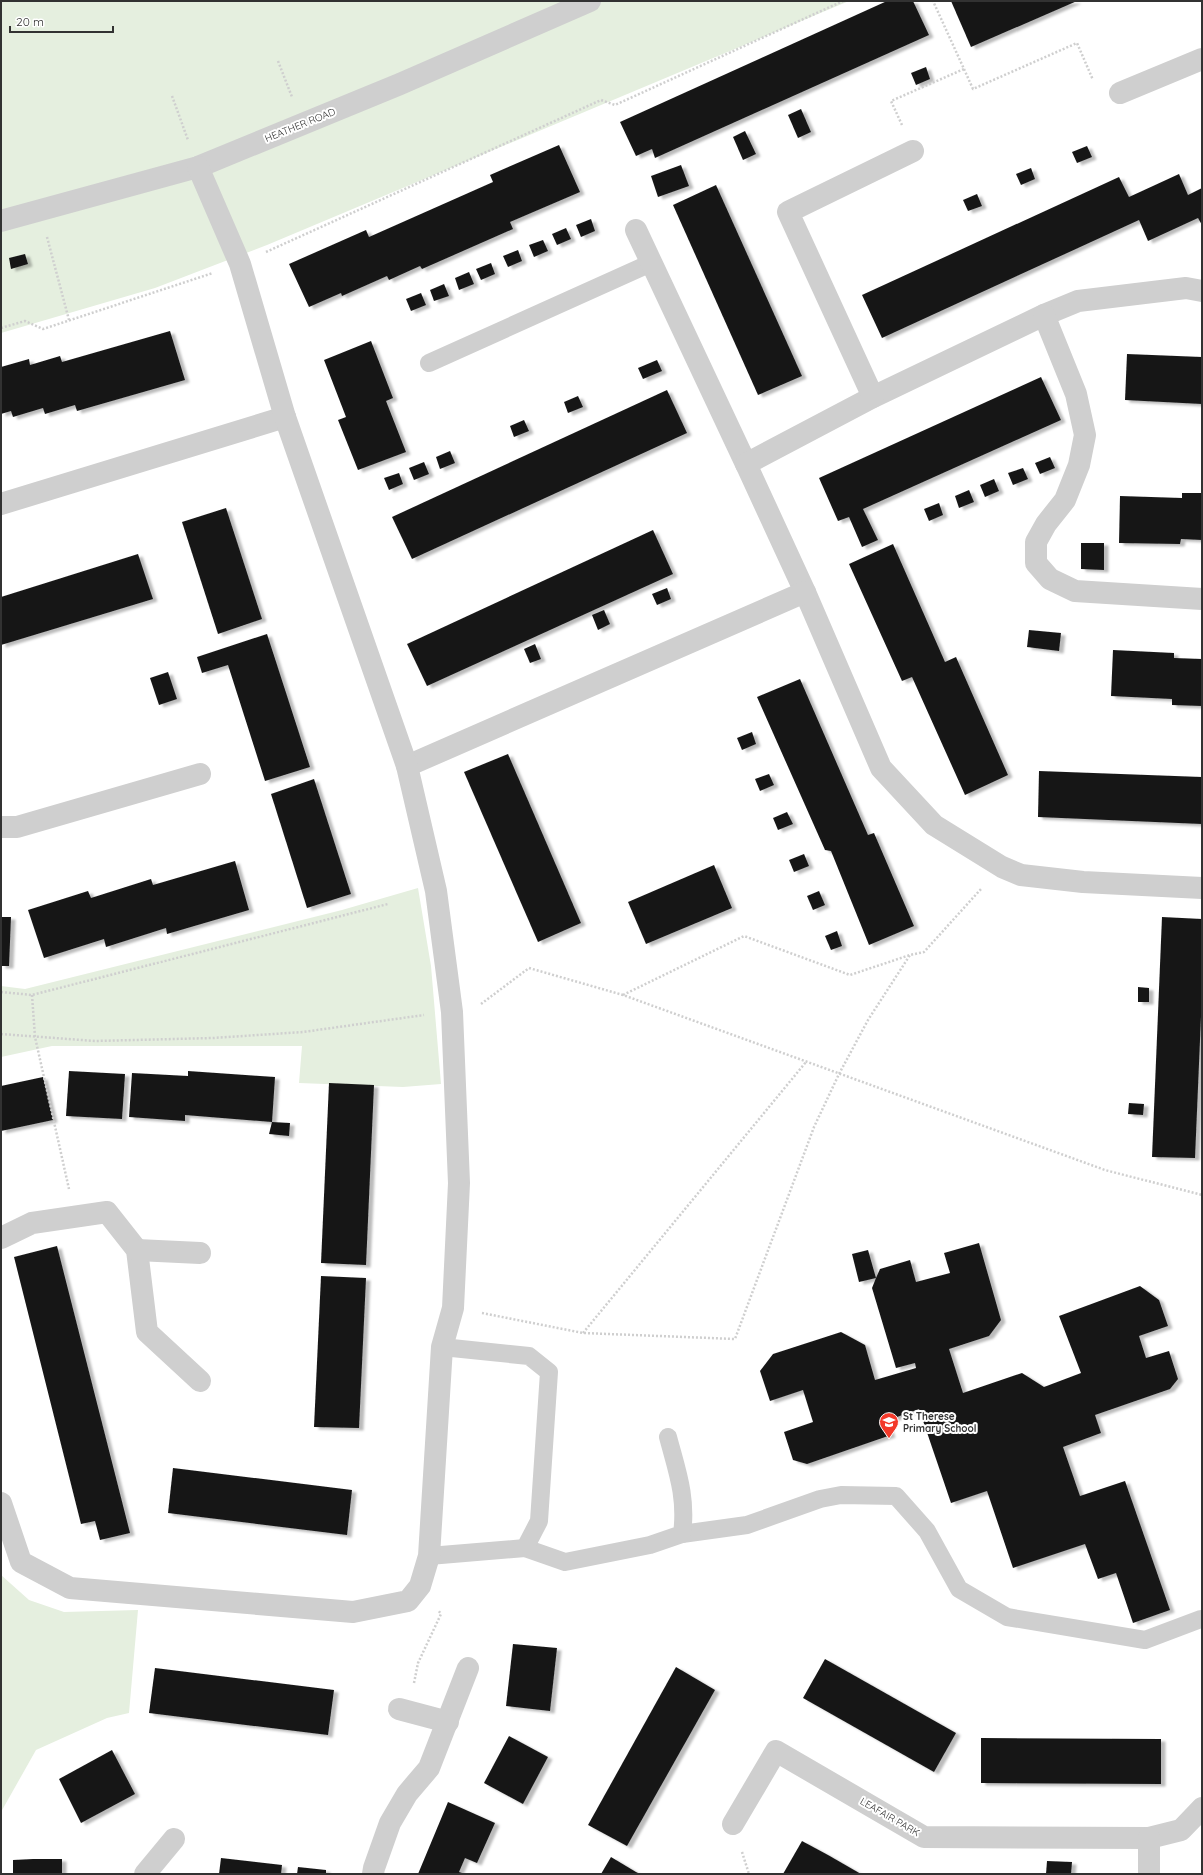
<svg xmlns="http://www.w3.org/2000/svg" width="1203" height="1875" font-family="Quicksand,sans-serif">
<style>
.green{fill:#e5efdf}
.building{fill:#191919;filter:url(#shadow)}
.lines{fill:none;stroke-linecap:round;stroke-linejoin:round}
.path{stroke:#cfcfcf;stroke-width:2.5;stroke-dasharray:2 2;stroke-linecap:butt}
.service{stroke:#cfcfcf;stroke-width:18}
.minor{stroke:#cfcfcf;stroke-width:22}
.labels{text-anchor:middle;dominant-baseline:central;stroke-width:4;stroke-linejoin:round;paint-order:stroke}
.street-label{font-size:10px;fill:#323232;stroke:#fff}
.poi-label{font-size:10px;font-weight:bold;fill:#323232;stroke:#fff;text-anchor:start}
</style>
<defs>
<filter id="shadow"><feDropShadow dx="4.5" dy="2.5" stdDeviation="1" flood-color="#0004"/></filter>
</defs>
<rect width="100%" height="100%" fill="#fff"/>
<!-- green -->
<g class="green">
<path d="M1 1H849L267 245 155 288 1 333Z"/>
<path d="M418 888 431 966 441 1084 403 1087 299 1083 302 1046H52L1 1057V986L25 989 342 910Z"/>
<path d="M1 1575 29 1600 64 1612 138 1610 129 1713 107 1718 36 1750 1 1812Z"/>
</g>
<!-- building -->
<g class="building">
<path d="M887 1H913L929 35 655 158 652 149 636 156 620 122Z"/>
<path d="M951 1H1077L971 47Z"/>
<path d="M926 67 930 79 916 85 911 73Z"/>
<path d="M801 109 811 132 798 138 788 115Z"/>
<path d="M745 131 756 154 743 160 733 137Z"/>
<path d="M559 145 580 192 510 222 513 229 422 269 420 266 389 280 387 276 342 296 341 293 309 307 289 264 366 230 369 237 493 182 490 175Z"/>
<path d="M1087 146 1092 157 1077 163 1072 152Z"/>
<path d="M681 165 689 186 658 197 651 176Z"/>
<path d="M1031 168 1035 179 1021 185 1016 174Z"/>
<path d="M1179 174 1188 195 1202 188V225L1198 218 1148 241 1139 220 882 338 862 295 1119 177 1129 197Z"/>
<path d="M716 185 802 376 758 395 673 205Z"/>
<path d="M977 194 982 206 968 211 963 200Z"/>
<path d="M591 219 595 231 581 237 576 225Z"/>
<path d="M566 228 571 239 557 245 552 234Z"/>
<path d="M543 240 548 251 534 257 529 245Z"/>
<path d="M518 250 522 261 508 267 503 256Z"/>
<path d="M25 254 28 264 11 269 9 258Z"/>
<path d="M491 263 495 274 481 280 476 269Z"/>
<path d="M469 272 474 284 459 290 455 278Z"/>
<path d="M444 284 449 296 434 301 430 290Z"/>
<path d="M421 293 426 305 411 311 406 299Z"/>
<path d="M170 331 185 380 77 411 75 405 45 414 43 408 13 417 11 411 1 414V367L29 359 30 365 60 356 62 362Z"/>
<path d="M371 341 393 398 386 401 406 452 358 470 338 420 346 417 324 360Z"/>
<path d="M1127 354 1202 357V404L1125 400Z"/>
<path d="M657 360 662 371 643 379 638 368Z"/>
<path d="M1041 377 1061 420 863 509 878 540 862 547 849 517 838 521 819 478Z"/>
<path d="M667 390 687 433 412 559 392 517Z"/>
<path d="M578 396 583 407 568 413 564 402Z"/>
<path d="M524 420 529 431 514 437 510 426Z"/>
<path d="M450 451 455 463 440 469 436 457Z"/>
<path d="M1050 457 1055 468 1040 474 1035 463Z"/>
<path d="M424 462 429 474 414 480 409 468Z"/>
<path d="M1023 468 1028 479 1013 485 1008 473Z"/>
<path d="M399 473 403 484 389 490 384 478Z"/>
<path d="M994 479 999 491 985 497 980 485Z"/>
<path d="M969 490 974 502 959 508 955 496Z"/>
<path d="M1182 493H1202V540L1181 539 1180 544 1119 543 1120 496 1182 498Z"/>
<path d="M939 503 943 515 929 521 924 509Z"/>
<path d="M226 508 262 619 218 634 182 522Z"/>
<path d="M653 530 673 574 427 686 407 644Z"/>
<path d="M1081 543H1104V570L1081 569Z"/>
<path d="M893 544 945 662 956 657 1008 775 965 795 912 677 902 681 849 564Z"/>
<path d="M138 554 153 599 1 645V597Z"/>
<path d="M667 588 671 599 657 605 652 594Z"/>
<path d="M604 610 610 624 598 630 592 615Z"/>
<path d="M1029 630 1061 633 1059 651 1027 647Z"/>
<path d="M267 634 310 767 265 781 228 665 202 673 197 657Z"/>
<path d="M535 644 541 659 530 663 524 649Z"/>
<path d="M1113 650 1174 653V658L1202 659V706L1172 705V699L1111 696Z"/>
<path d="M168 672 177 699 159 705 150 678Z"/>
<path d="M800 679 868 835 874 833 914 926 869 945 831 851 825 850 757 697Z"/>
<path d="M752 732 756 744 742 750 737 738Z"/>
<path d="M508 754 581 923 538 942 464 772Z"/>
<path d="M1039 771 1202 777V824L1038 817Z"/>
<path d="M769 774 774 785 760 791 755 779Z"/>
<path d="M314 779 351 894 307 908 271 794Z"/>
<path d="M787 812 793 824 778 830 773 818Z"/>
<path d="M804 854 809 866 794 872 789 860Z"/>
<path d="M235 861 249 910 167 934 166 928 106 947 104 939 44 958 28 910 88 891 91 898 151 879 153 885Z"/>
<path d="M714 865 732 908 646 944 628 902Z"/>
<path d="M819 891 825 905 813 910 807 896Z"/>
<path d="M1 917H11L9 966H1Z"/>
<path d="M1162 917 1202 919V993L1195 1158 1152 1157Z"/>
<path d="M837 931 842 946 831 950 825 936Z"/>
<path d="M1138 987 1149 988V1002H1138Z"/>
<path d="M69 1071 125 1074 122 1119 66 1116Z"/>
<path d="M188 1071 275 1077 272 1122 290 1123 289 1136 269 1134 272 1122 185 1115V1121L129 1117 132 1073 188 1076Z"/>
<path d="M43 1077 53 1120 1 1131V1086Z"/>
<path d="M329 1083 374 1085 366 1265 321 1263Z"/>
<path d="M1129 1103 1144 1104 1143 1115 1128 1114Z"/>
<path d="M979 1243 1001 1320 989 1336 949 1349 963 1393 1022 1373 1044 1387 1081 1373 1059 1316 1140 1286 1159 1300 1168 1326 1139 1336 1146 1358 1169 1351 1178 1379 1170 1389 1095 1415 1101 1433 1063 1447 1080 1496 1125 1481 1170 1610 1133 1623 1116 1573 1098 1579 1085 1544 1013 1568 987 1491 951 1503 919 1409 886 1421 891 1435 807 1464 793 1460 784 1432 813 1422 803 1390 770 1401 760 1371 773 1354 841 1332 865 1345 875 1380 916 1368 915 1363 896 1368 872 1288 876 1278 859 1282 852 1254 868 1250 876 1278 880 1269 910 1260 916 1282 950 1273 944 1253Z"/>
<path d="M57 1246 130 1533 100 1540 95 1521 81 1524 14 1257Z"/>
<path d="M321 1276 366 1278 359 1428 314 1427Z"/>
<path d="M173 1468 352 1490 347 1535 168 1513Z"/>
<path d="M513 1644 557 1648 550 1711 506 1706Z"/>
<path d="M825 1659 956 1733 934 1772 803 1698Z"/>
<path d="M676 1667 715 1690 627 1846 588 1825Z"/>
<path d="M155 1668 334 1690 328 1735 149 1713Z"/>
<path d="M509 1736 548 1757 523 1804 484 1783Z"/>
<path d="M981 1738 1161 1739V1784L981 1783Z"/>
<path d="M112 1750 135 1794 81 1823 59 1779Z"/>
<path d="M448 1802 495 1823 477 1863 465 1858 459 1872 465 1874H418Z"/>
<path d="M802 1841 828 1855 861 1874H783Z"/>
<path d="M611 1857 636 1872 640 1874H601Z"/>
<path d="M221 1858 282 1865 281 1874H219Z"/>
<path d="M33 1859H62V1874H13V1860Z"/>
<path d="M1047 1861 1072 1862 1071 1874H1046Z"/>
<path d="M298 1867 326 1870V1874H297Z"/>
</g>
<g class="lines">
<!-- path -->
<g class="path">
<path d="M278 61 292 97"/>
<path d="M964 69 973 89 1077 43 1093 80"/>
<path d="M172 96 188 140"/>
<path d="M902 125 891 101 964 69 933 1"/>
<path d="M47 237 69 320"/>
<path d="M266 252 601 100 615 105 843 1"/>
<path d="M1 328 25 321 43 329 213 273"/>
<path d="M1 992 32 995 388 904"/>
<path d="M32 995 35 1037 69 1189"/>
<path d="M623 995 744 936 850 975 910 955 924 952 981 889"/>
<path d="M481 1004 529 968 623 995 1105 1170 1202 1195"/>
<path d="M1 1034 95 1041 213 1038 303 1032 424 1015"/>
<path d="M482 1313 583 1333 735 1339 814 1127 839 1074 868 1020 910 955"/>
<path d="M583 1333 806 1062"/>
<path d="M414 1683 418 1663 441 1614 438 1610"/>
<path d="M742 1852 749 1874"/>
</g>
<!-- service -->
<g class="service">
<path d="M429 363 651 263"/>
<path d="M682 1534 747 1525 820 1499 841 1495 896 1496 927 1531 959 1589 1007 1617 1145 1640 1201 1619"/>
<path d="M525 1548 565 1562 650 1545 682 1534C687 1497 677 1471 668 1437"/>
<path d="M429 1556 525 1548 539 1521 549 1372 529 1356 442 1347"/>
</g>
<!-- minor -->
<g class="minor">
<path d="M1120 93 1202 59"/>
<path d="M1 221 198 167 400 84 590 1"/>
<path d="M636 230 746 464"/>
<path d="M1202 291 1186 288 1078 301 1044 315 873 397 746 464 805 592 881 768 934 825 1002 867 1021 875 1083 882 1202 888"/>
<path d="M1044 315 1076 394 1085 435 1079 465 1065 500 1046 524 1036 542V563L1050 579 1075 591 1202 599"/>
<path d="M873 397 788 212 913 151"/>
<path d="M1 504 285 417"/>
<path d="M407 766 805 592"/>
<path d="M1 827H17L200 774"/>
<path d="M1 1238 32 1223 107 1212 137 1250 147 1332 200 1381"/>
<path d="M137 1250 200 1253"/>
<path d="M1 1503 21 1562 70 1588 353 1612 408 1601 420 1586 429 1556 442 1347 453 1308 459 1183 452 1012 436 891 407 766 285 417 240 264 198 167"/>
<path d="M399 1709 448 1722"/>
<path d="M733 1824 776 1751 924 1837 1149 1838 1181 1830 1202 1808"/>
<path d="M1149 1838V1874"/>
<path d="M145 1874 174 1839"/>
<path d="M373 1874 374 1868 390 1823 407 1794 429 1768 468 1668"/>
</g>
</g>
<!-- icons -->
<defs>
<symbol id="school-pin" viewBox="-11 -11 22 30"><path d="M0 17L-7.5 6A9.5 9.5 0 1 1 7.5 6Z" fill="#f3392a" stroke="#fff"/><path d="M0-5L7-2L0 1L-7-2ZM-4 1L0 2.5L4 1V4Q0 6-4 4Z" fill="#fff"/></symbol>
</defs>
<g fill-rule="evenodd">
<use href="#school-pin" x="878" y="1411" width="22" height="30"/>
</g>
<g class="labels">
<!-- street labels -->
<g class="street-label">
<text transform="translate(300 125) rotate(-22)">HEATHER ROAD</text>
<text transform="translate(890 1817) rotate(30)">LEAFAIR PARK</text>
</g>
<!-- poi labels -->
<g class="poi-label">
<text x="903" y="1416">St Therese<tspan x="903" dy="12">Primary School</tspan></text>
</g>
</g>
<!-- border -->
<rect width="1203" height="1875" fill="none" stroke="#323232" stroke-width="4"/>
<!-- scale -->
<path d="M10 26v6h103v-6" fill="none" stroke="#323232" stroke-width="2"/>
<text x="16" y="26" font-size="12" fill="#323232" stroke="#ffffff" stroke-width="3" paint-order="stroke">20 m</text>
</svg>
